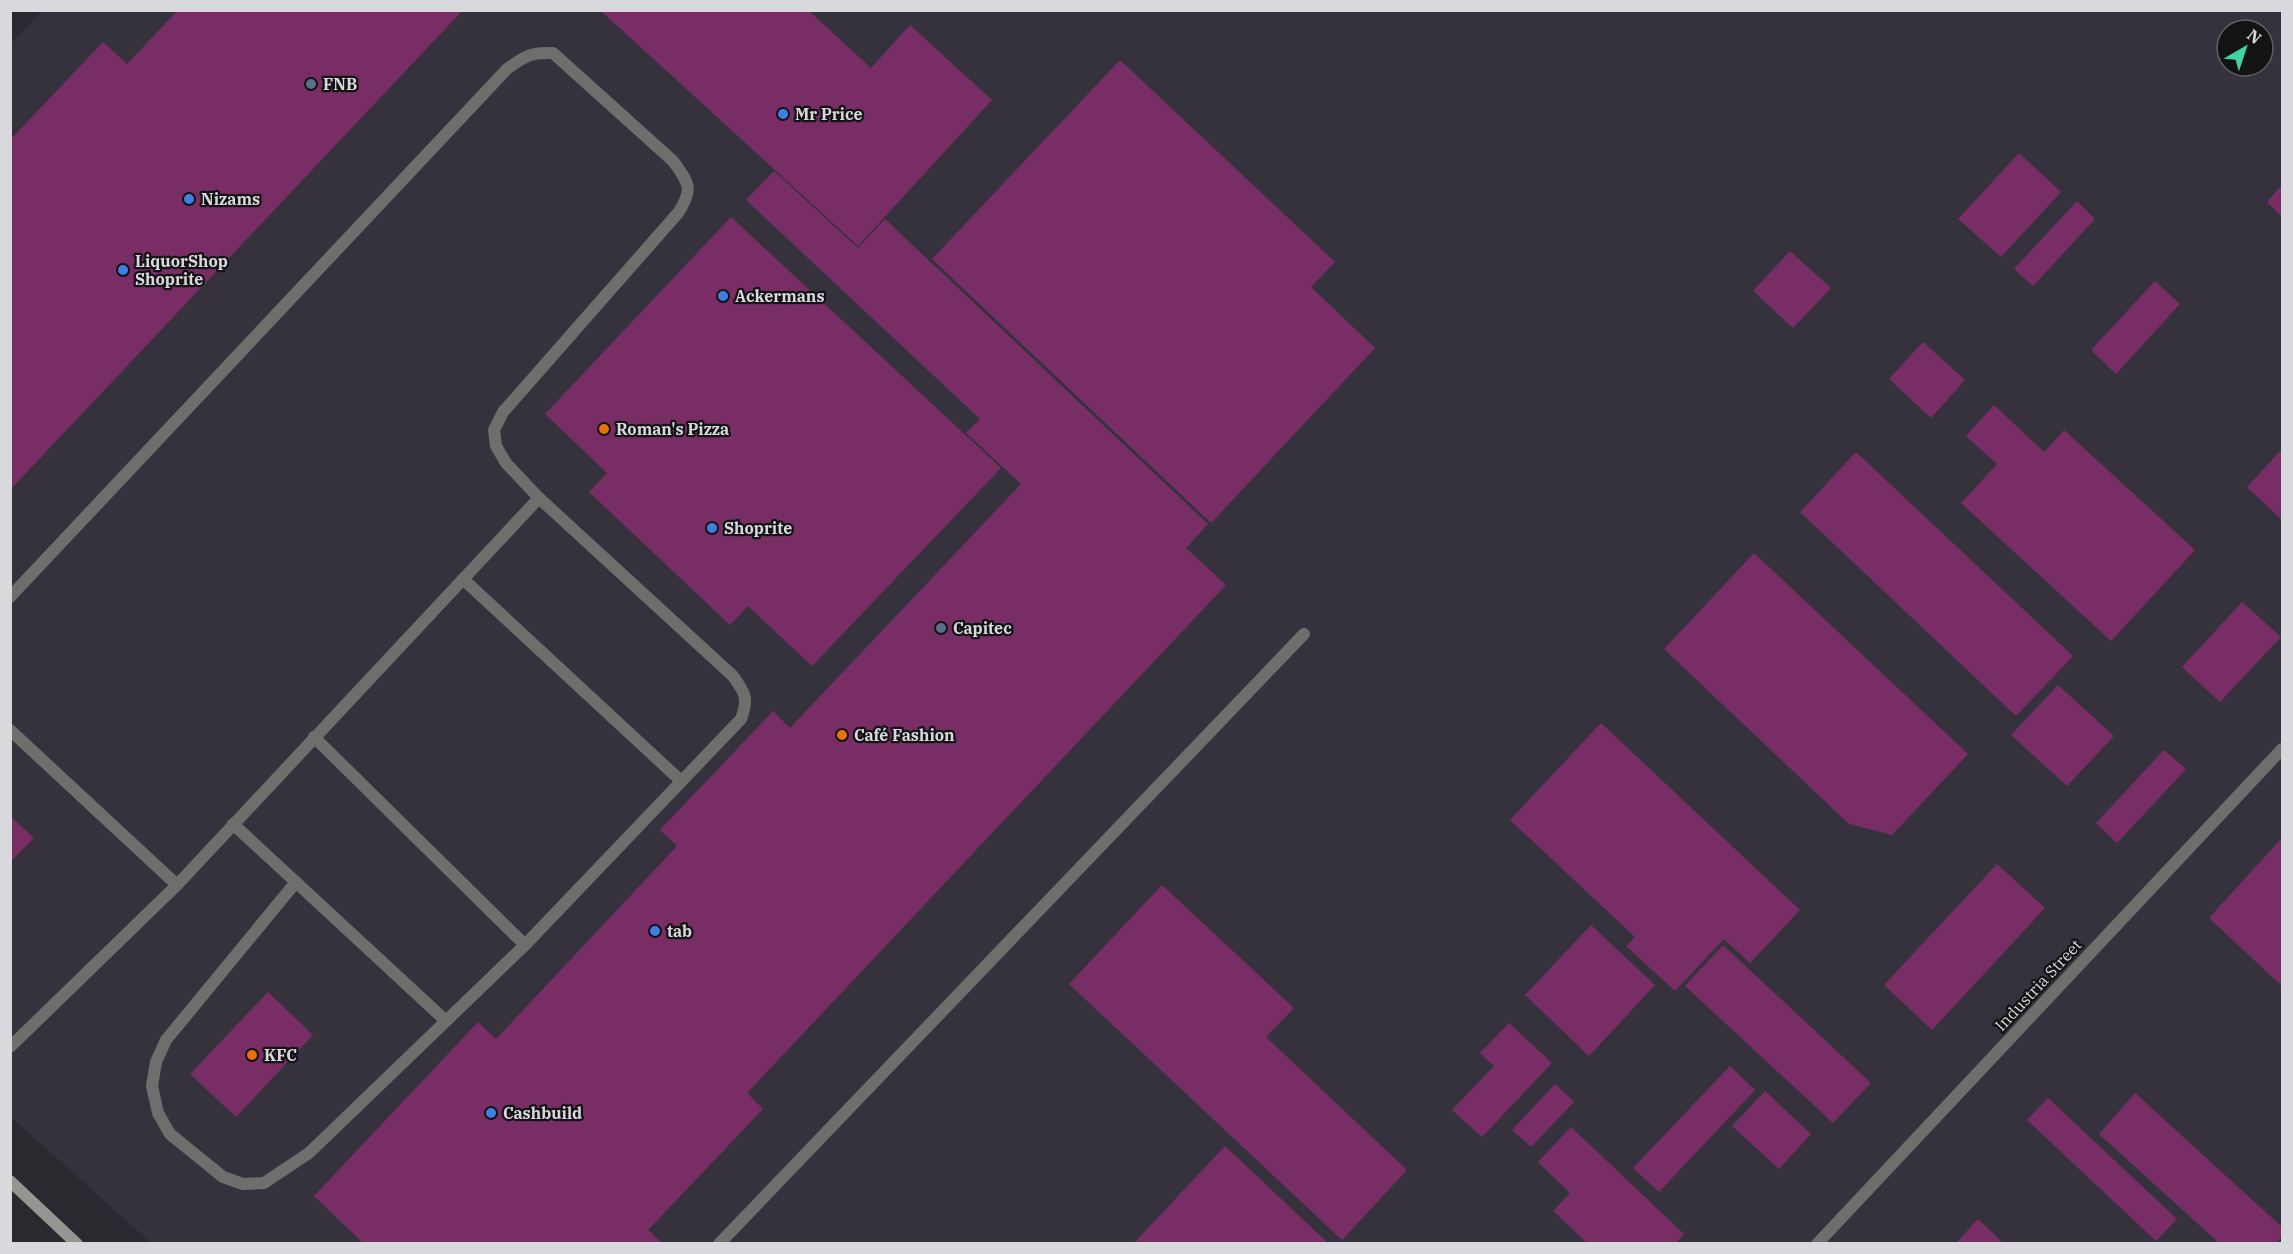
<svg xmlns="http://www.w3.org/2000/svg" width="2293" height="1254" font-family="'IBM Plex Serif',serif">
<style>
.built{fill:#35323d;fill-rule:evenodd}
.building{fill:#782e64}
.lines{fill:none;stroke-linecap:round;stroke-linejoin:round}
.lane{stroke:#6e6f6c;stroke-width:12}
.street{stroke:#6e6f6c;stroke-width:12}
.secondary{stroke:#949691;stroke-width:12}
.service-dot{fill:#5c6f8a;stroke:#131215;stroke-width:2}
.shop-dot{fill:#3f7fe0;stroke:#131215;stroke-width:2}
.food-dot{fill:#e8710a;stroke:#131215;stroke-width:2}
.labels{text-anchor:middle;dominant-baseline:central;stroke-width:4.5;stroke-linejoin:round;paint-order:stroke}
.poi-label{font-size:16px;font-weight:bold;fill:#d9d8dc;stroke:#131215;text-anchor:start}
.street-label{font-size:16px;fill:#d9d8dc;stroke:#131215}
</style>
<rect width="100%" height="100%" fill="#2b292f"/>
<!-- built -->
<path class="built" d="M42 11H2282V1243H151L11 1117 10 44ZM2227 30H2263V66H2227Z"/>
<!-- building -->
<g class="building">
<path d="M178 10H463L10 490V140L103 42 127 64Z"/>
<path d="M600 10H808L871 68 910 25 992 100 858 246Z"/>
<path d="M1120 60 1335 262 1311 287 1375 348 1211 523 932 259Z"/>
<path d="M2019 153 2061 192 2001 257 1958 219Z"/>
<path d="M774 171 858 248 885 219 1208 524 1186 548 1226 585 747 1093 763 1109 648 1230 663 1244H364L314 1196 478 1022 496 1039 677 846 660 830 773 711 790 728 1021 484 966 433 980 419 746 200Z"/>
<path d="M2282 185V217L2267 202Z"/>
<path d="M2077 201 2095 219 2033 286 2014 269Z"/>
<path d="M731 217 1001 468 812 666 748 606 730 625 589 492 607 473 545 414Z"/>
<path d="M1790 251 1831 288 1793 328 1753 291Z"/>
<path d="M2155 281 2180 304 2116 374 2091 350Z"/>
<path d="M1923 342 1965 380 1931 418 1889 379Z"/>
<path d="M1994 405 2044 452 2064 430 2195 550 2111 641 1961 503 1997 464 1966 436Z"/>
<path d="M2282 449V520L2247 487Z"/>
<path d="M1856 452 2073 656 2016 716 1800 512Z"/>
<path d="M1754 553 1968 754 1892 835 1849 824 1664 649Z"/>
<path d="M2242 602 2281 637 2220 702 2182 667Z"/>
<path d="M2058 685 2114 736 2067 786 2011 735Z"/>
<path d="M1601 723 1800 910 1750 963 1724 939 1675 991 1626 946 1635 937 1510 820Z"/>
<path d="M2164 750 2186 769 2117 843 2096 823Z"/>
<path d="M10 816 34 838 10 862Z"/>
<path d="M2282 838V986L2209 918Z"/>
<path d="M1997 864 2045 908 1932 1030 1884 985Z"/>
<path d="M1162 885 1294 1008 1266 1037 1407 1170 1342 1240 1069 984Z"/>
<path d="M1591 925 1655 985 1589 1056 1525 995Z"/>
<path d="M1723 945 1871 1083 1833 1123 1685 986Z"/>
<path d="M268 992 313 1035 236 1117 190 1074Z"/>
<path d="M1509 1023 1552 1063 1482 1137 1452 1110 1494 1066 1480 1053Z"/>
<path d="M1730 1066 1755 1090 1659 1192 1633 1168Z"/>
<path d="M1555 1084 1574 1102 1531 1147 1512 1130Z"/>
<path d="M1765 1091 1811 1134 1779 1169 1732 1126Z"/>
<path d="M2135 1093 2282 1227V1236L2276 1244H2220L2099 1134Z"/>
<path d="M2048 1098 2177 1219 2156 1241 2027 1120Z"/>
<path d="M1571 1127 1684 1234 1675 1244H1588L1553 1211 1570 1193 1538 1162Z"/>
<path d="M1225 1146 1329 1244H1133Z"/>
<path d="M1978 1219 2004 1244H1955Z"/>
</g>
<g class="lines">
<!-- lane -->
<g class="lane">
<path d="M463 579 681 781"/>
<path d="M10 597 507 69C525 56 531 52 553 53L673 161C689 183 694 189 678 213L503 412 494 430 496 446 506 463 539 498 733 676C745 693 749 698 741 719L525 945 309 1153 264 1183 243 1184 223 1177 170 1134 158 1113 152 1086 156 1062 166 1040 296 882"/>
<path d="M10 730 177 885"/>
<path d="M314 737 525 945"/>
<path d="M233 824 446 1021"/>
<path d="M10 1047 177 885 539 498"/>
<path d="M719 1244 1304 634"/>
</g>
<!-- street -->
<path class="street" d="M1817 1244 2282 749"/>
<!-- secondary -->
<path class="secondary" d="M10 1181 77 1244"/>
</g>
<!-- markers -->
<g class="service-dot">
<circle cx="311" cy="84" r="6"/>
<circle cx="941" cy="628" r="6"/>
</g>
<g class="shop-dot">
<circle cx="783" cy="114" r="6"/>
<circle cx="189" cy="199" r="6"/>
<circle cx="123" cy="270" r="6"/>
<circle cx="723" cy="296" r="6"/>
<circle cx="712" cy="528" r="6"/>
<circle cx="655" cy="931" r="6"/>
<circle cx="491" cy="1113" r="6"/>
</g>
<g class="food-dot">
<circle cx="604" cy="429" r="6"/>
<circle cx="842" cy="735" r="6"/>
<circle cx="252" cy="1055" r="6"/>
</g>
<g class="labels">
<!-- poi labels -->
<g class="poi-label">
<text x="323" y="84">FNB</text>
<text x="795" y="114">Mr Price</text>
<text x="201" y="199">Nizams</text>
<text x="135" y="261">LiquorShop<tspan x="135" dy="18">Shoprite</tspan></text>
<text x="735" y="296">Ackermans</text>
<text x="616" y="429">Roman's Pizza</text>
<text x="724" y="528">Shoprite</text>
<text x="953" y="628">Capitec</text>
<text x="854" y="735">Café Fashion</text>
<text x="667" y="931">tab</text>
<text x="264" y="1055">KFC</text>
<text x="503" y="1113">Cashbuild</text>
</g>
<!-- street labels -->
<g class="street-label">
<text transform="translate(2038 985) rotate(-47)">Industria Street</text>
</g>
</g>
<!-- border -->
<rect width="2293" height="1254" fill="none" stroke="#d9d8dc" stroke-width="24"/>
<!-- north arrow -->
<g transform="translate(2245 48) rotate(39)"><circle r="28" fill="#131215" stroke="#626165" stroke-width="1.5"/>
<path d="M0-4.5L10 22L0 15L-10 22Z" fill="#41d4a1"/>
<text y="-9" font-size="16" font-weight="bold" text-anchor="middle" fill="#d9d8dc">N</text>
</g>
</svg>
